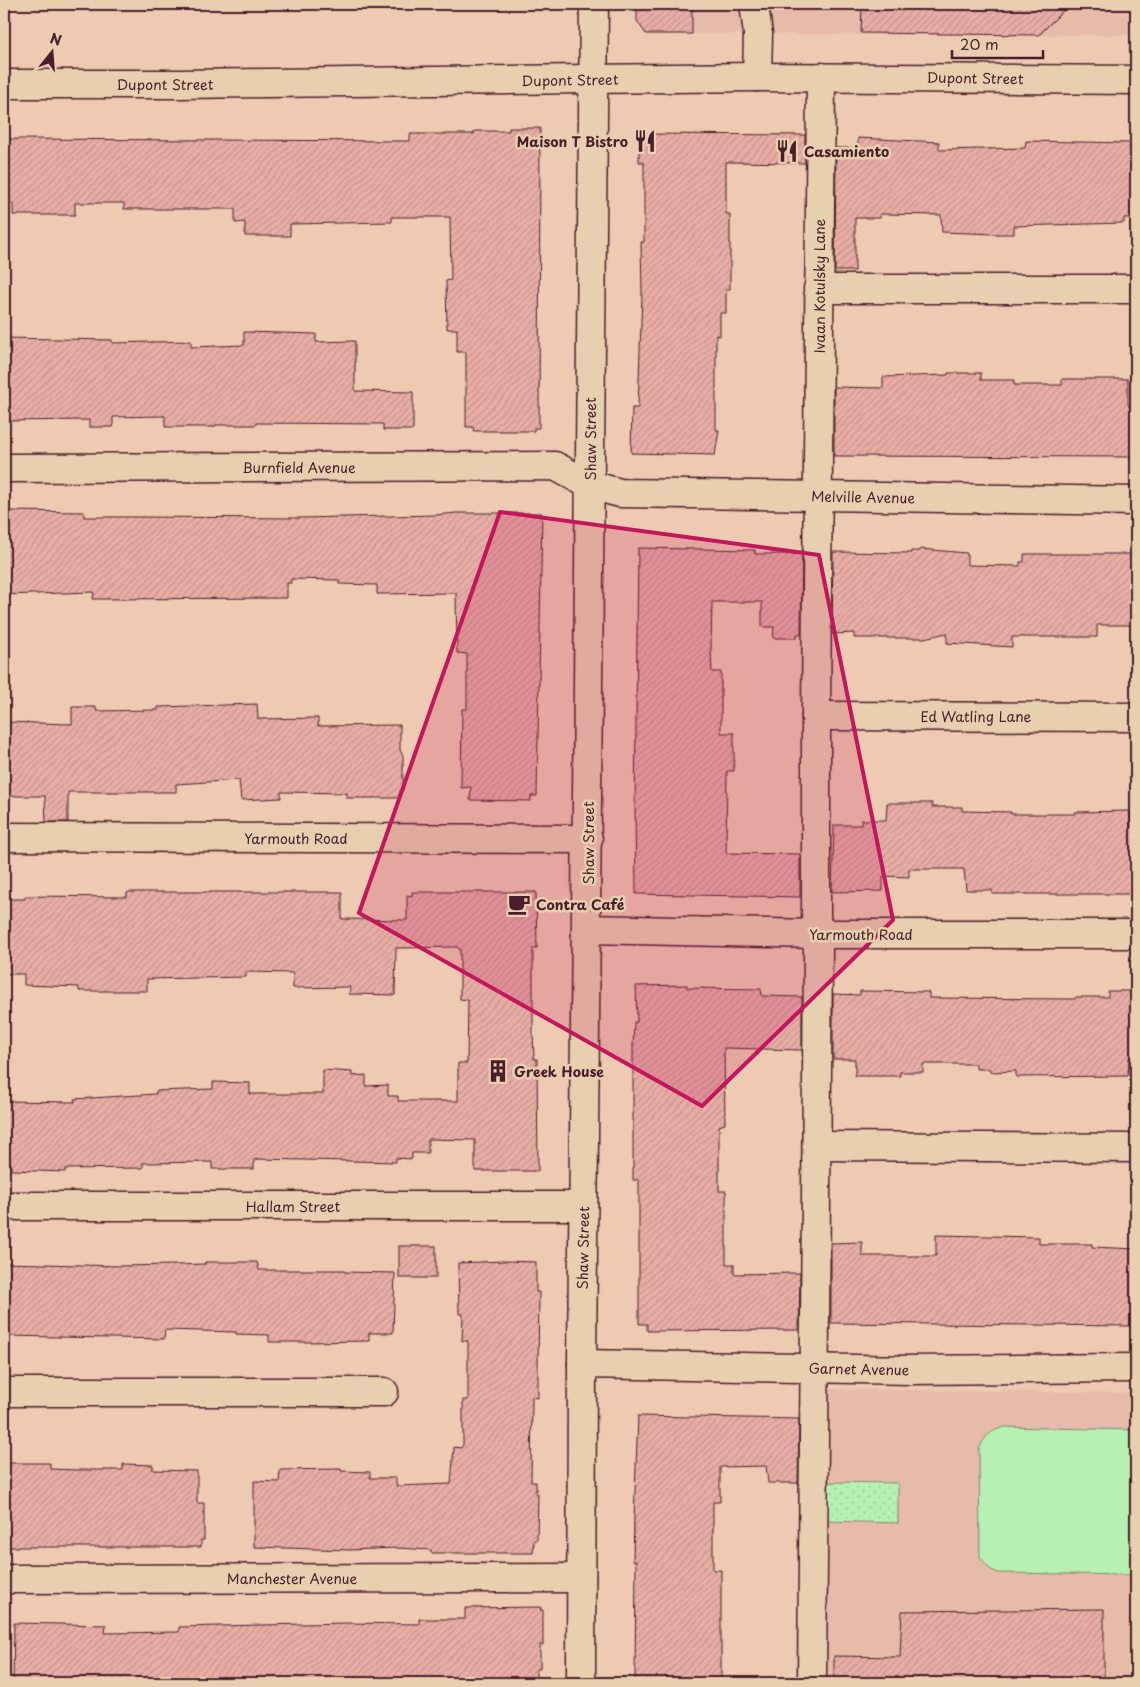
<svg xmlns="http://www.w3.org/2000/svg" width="1140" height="1687" font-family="'Playpen Sans',sans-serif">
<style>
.built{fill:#e6bba9}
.grass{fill:url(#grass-dots);stroke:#80886f}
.garden{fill:#b6f0b3;stroke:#80886f}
.building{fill:url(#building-hatch);stroke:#4a1f2b}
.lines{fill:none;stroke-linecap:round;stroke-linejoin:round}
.minor-casing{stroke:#4a1f2b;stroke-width:31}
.major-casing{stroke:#4a1f2b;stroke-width:31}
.minor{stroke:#e8cfb0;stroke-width:28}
.major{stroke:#e8cfb0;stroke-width:28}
.marked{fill:#c2185b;fill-opacity:0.2;stroke:#c2185b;stroke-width:4;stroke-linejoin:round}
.labels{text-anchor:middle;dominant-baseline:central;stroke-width:5;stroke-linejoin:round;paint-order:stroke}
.street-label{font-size:14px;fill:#4a1f2b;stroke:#e8cfb0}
.poi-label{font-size:14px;font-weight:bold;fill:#4a1f2b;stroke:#e8cfb0;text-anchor:start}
</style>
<defs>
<pattern id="grass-dots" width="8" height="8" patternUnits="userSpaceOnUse" patternTransform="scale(1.25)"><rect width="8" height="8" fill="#b6f0b3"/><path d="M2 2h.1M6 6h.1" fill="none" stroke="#9ecd9a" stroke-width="1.8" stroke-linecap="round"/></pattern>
<pattern id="building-hatch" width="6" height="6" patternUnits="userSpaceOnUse" patternTransform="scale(1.25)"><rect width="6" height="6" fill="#e8aea6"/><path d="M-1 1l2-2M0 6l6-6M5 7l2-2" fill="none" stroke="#c8958f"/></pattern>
</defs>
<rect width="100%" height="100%" fill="#edcab1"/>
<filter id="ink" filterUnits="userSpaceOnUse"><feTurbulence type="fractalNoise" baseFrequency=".02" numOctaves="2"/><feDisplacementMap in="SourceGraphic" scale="10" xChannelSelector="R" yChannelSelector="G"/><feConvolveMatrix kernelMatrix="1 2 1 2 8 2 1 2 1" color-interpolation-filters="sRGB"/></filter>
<g filter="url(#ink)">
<!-- built -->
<g class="built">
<path d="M637 4H1136V35L646 34 637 21Z"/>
<path d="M822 1389 1136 1393V1683H822Z"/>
</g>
<!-- grass -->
<path class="grass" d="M825 1482 898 1483V1523L824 1521Z"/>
<!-- garden -->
<path class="garden" d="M1005 1427 1136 1430V1575L999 1573 991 1570 980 1557 979 1449C985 1436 991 1430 1005 1427Z"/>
<!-- building -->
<g class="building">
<path d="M637 4H692V34H646L637 21Z"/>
<path d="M862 4H1070L1039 35 861 33Z"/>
<path d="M509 128H540L539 428H534V431H474L473 427H466V352H457V329H447L446 281 451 280 450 217H392V222L290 224V236H245V222L235 223V209H124V203H75V215H13V203H4V139L410 141V134H474V131H509Z"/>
<path d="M639 134 805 135V163L726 162V214H730V289H726V313H720V336L716 335V430H719L715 455 631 453 632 408H638L642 294 641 242H644V162H639Z"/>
<path d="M858 138 939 142V150L1025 148 1026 141 1130 143V152L1134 151 1132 218H1124V223L1014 226V234H996L942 232 941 215 880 214V218H855V271H835L836 148H858Z"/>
<path d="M244 332 316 334V342L355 341V391L413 392V430H383V424L256 423V425H215V427H165V416L113 417V427H89V420L4 421V338L112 340V343L191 341V347L244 345Z"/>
<path d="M948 373H981V380H1014V385H1062V379H1128V403L1129 407H1136V457L834 456V387L883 388V377L948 375Z"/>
<path d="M4 511 84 512V517H134L299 518 436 515 456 513H542L537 796H531V801L470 800 471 787 461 788 462 709H467V654L457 653 456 593 377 594V585L339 584V580L291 579V583H287V598L93 599 94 592 4 595Z"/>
<path d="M638 548 755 550V554H802L801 634H797V638H773L774 627H762V602H712L711 649 712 672H721V733H734V771H727L726 853 800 854V897L636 894 635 808Z"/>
<path d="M920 549 967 553V565L1020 566V562H1024V554H1136V625H1097V637H1012V647L947 643V633L924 638H854V633L832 634 833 552 911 553V551H920Z"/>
<path d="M257 704 258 719 318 718V726L400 725V750L403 756V790H400V798H347V793L281 792V798L241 800 239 780 176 784V792H68V822H46L45 796H4V722L72 724V707H96V711L158 710V707Z"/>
<path d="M887 803H932V807H962V811L1011 812V814H1075V812L1130 811 1131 827H1136V894H992V890H966L964 869H909V877L883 876V891L832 892 834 825H861V820H886Z"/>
<path d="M129 892H342V919L407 920V895L412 896V892H536L537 948H533V1032L534 1059H537L538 1171H475V1140L428 1139V1153H412V1159L396 1158V1162L258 1159 254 1160V1169H212V1162L143 1163V1168L65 1169V1172L11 1170V1163H4V1101L75 1102 74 1099 156 1094V1091L213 1089V1082L250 1083V1094H323V1070L352 1072V1076L366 1075V1086L388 1085V1096H398V1101H458V1063H467L468 1000 460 999V949L457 947 396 948 395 995 349 994 350 987 293 988V973L246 972V977L147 979V991H79V987L24 985V974H4V899H25V896L127 897V893Z"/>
<path d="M687 985V988L761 989 762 996 802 997V1050L724 1048 725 1124 719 1126V1191H726V1264H734V1274L800 1273 799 1330 647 1331V1324H639V1180H633V1047L634 1022H637L636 986Z"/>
<path d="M860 991 929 992V998L1075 999 1076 997H1108V991H1136V1058H1129L1128 1076 1016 1077V1071L990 1072V1069H976V1064H923V1072H900V1076H855V1059H833V994L860 995Z"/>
<path d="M936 1235 1039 1237V1244H1092V1247L1136 1249V1326L831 1323V1243L862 1242V1256H936Z"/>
<rect x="399" y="1246" width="37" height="32"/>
<path d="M503 1261 536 1262V1292H539L538 1371V1398L532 1397 531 1482H536V1494H538L537 1540H534L533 1553H431V1550L398 1548 349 1550 254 1547V1481L279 1482 280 1470 341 1469V1471L370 1472V1478H396V1486L451 1484 454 1447 461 1448 463 1445V1400H468V1341H462L463 1314H459L458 1263Z"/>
<path d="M205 1262H257L259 1270H344V1272L395 1273 393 1333H369V1341L307 1342H269V1335L236 1334V1332L165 1330 164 1339 4 1336V1263L119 1266 177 1265 205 1264Z"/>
<path d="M638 1416 799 1419 798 1483H768L766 1466 720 1467V1502H713V1570H721V1683H635L636 1561H633L634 1517Z"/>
<path d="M4 1463H50V1469L78 1470H123V1464L153 1465V1470L197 1471V1503H204V1540H201V1547H4Z"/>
<path d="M541 1607 540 1610H543V1645H540V1669H536V1683H13L14 1623 106 1625 105 1633 179 1632V1627L345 1623 419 1624V1619H465V1608Z"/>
<path d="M1104 1609V1683H834V1656L900 1657 902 1611Z"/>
</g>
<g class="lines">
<defs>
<g id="minor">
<path d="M754 4 758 34 757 77"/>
<path d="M818 289H1136"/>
<path d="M4 468 555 466 590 485 620 493 1136 501"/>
<path d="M816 716 1136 717"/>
<path d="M4 837 588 839"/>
<path d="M587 929 817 934H1136"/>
<path d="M817 1146 1136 1148"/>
<path d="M4 1206H583"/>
<path d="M582 1364 911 1370 1136 1368"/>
<path d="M4 1392H384"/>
<path d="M4 1579 581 1578"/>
<path d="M581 1683 582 1364 594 4"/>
<path d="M812 1683 818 951 816 914V716L821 77"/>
</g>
<path id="major" d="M4 84H178L757 77 1136 80"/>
</defs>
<!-- minor casing -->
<use href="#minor" class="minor-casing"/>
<!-- major casing -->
<use href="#major" class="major-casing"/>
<!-- minor -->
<use href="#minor" class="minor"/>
<!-- major -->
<use href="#major" class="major"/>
</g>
</g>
<!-- marked area -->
<path class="marked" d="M500 512 819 555 893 920 702 1106 359 913Z"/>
<!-- icons -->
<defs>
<symbol id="restaurant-bare" viewBox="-9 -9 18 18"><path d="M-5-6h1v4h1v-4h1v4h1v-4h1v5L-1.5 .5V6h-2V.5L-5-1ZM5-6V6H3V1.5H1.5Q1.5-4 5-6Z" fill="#4a1f2b" stroke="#e8cfb0" stroke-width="2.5" paint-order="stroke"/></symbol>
<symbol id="cafe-bare" viewBox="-9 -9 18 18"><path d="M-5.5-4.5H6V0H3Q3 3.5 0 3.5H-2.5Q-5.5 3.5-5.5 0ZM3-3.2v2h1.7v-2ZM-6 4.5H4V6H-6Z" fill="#4a1f2b" stroke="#e8cfb0" stroke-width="2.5" paint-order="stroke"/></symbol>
<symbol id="building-bare" viewBox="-9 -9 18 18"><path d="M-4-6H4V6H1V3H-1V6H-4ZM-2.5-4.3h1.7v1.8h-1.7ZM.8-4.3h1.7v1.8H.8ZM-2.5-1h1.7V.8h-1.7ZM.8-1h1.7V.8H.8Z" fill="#4a1f2b" stroke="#e8cfb0" stroke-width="2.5" paint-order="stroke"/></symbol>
</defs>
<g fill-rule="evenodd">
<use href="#restaurant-bare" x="629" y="125" width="32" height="32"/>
<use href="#restaurant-bare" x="771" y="135" width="32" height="32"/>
<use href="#cafe-bare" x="503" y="888" width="32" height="32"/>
<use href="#building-bare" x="482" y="1055" width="32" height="32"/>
</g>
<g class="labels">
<!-- street labels -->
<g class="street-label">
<text transform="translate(975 78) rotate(1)">Dupont Street</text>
<text transform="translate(570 80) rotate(-1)">Dupont Street</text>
<text x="165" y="84">Dupont Street</text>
<text transform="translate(819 286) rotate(-90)">Ivaan Kotulsky Lane</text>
<text transform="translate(590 439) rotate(-90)">Shaw Street</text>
<text x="299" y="467">Burnfield Avenue</text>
<text transform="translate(863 497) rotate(1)">Melville Avenue</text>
<text x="976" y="716">Ed Watling Lane</text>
<text x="296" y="838">Yarmouth Road</text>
<text transform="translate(588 843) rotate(-90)">Shaw Street</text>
<text x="861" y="934">Yarmouth Road</text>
<text x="293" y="1206">Hallam Street</text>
<text transform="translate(583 1248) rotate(-89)">Shaw Street</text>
<text transform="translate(859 1369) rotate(1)">Garnet Avenue</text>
<text x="292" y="1578">Manchester Avenue</text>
</g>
<!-- poi labels -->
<g class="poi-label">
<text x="628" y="141" text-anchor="end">Maison T Bistro</text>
<text x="804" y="151">Casamiento</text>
<text x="536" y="904">Contra Café</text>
<text x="514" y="1071">Greek House</text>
</g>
</g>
<!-- margin -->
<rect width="1140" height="1687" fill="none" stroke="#e8cfb0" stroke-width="20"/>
<rect x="10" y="10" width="1120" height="1667" fill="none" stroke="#4a1f2b" stroke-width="2" filter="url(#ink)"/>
<!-- north arrow -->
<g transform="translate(52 52) rotate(17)" stroke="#e8cfb0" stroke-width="4" paint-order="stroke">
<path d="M0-4L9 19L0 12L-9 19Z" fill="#4a1f2b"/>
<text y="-8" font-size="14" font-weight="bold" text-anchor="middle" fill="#4a1f2b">N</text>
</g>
<!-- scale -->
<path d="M952 50v8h91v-8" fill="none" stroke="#4a1f2b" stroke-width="2.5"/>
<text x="960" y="50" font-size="15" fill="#4a1f2b" stroke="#e8cfb0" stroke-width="4" paint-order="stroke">20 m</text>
</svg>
